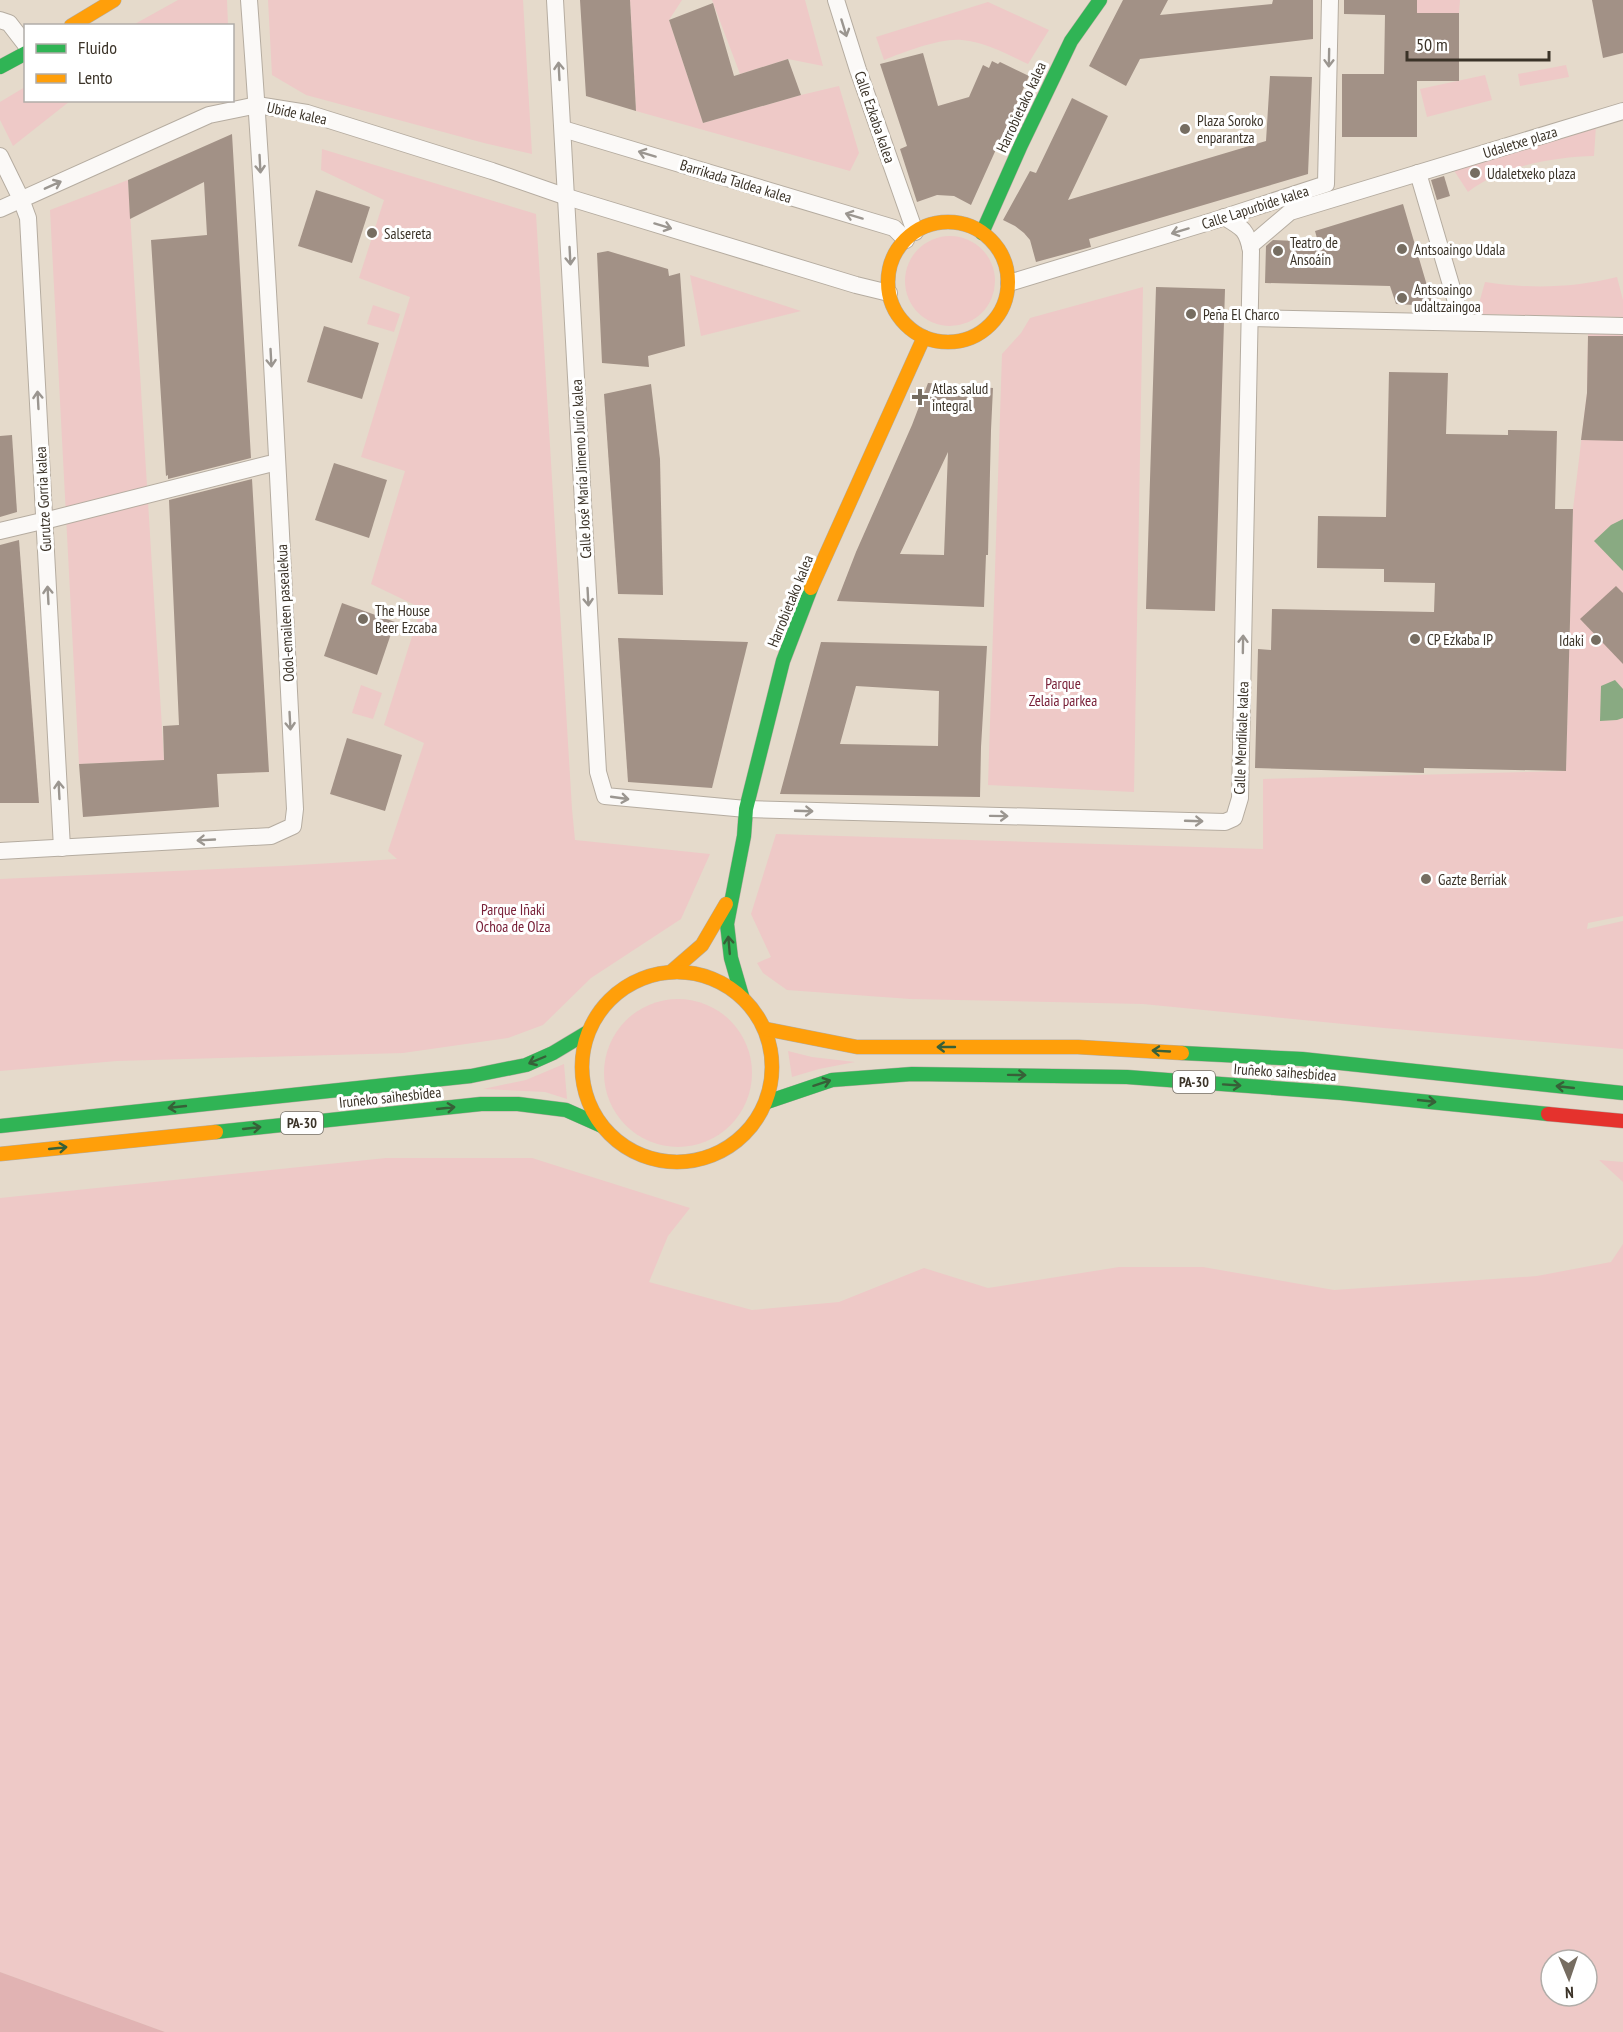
<svg xmlns="http://www.w3.org/2000/svg" width="1623" height="2032" font-family="'PT Sans Narrow',sans-serif">
<style>
.green{fill:#eec9c7;fill-rule:evenodd}
.forest{fill:#e1b3b3}
.water{fill:#89aa82}
.building{fill:#a29186;fill-rule:evenodd}
.lines{fill:none;stroke-linecap:round;stroke-linejoin:round}
.street-casing{stroke:#b5aca0;stroke-width:18}
.fast-casing{stroke:#b5aca0;stroke-width:15}
.slow-casing{stroke:#b5aca0;stroke-width:15}
.jam-casing{stroke:#b5aca0;stroke-width:15}
.street{stroke:#fbf9f7;stroke-width:16}
.fast{stroke:#30b455;stroke-width:14}
.slow{stroke:#ff9f0a;stroke-width:14}
.jam{stroke:#e5322d;stroke-width:14}
.oneway{stroke:#9b9690}
.oneway2{stroke:#376038}
.poi-dot{fill:#766d61;stroke:#fff;stroke-width:2}
.labels{text-anchor:middle;dominant-baseline:central;stroke-width:6;stroke-linejoin:round;paint-order:stroke}
.shield{fill:#fff;stroke:#767068;stroke-width:1.5}
.shield-label{font-size:14px;font-weight:bold;fill:#3b3328}
.street-label{font-size:15px;fill:#3b3328;stroke:#fff}
.poi-label{font-size:15px;fill:#3b3328;stroke:#fff;text-anchor:start}
.park-label{font-size:15px;fill:#782038;stroke:#fff}
</style>
<rect width="100%" height="100%" fill="#e5dacb"/>
<!-- green -->
<g class="green">
<path d="M178 0H227L228 25H133Z"/>
<path d="M268 0H523L532 154 484 143 306 95 272 75Z"/>
<path d="M630 0H682L669 20 703 123 801 95 839 86 859 153 850 171 636 111Z"/>
<path d="M712 0H805L823 66 788 59 740 74Z"/>
<path d="M1417 0H1460L1459 13H1417Z"/>
<path d="M988 2 1049 30 1028 64C1007 54 985 42 962 40 940 38 904 52 884 60L876 37Z"/>
<path d="M1566 65 1569 77 1520 86 1518 74Z"/>
<path d="M1485 75 1492 100 1427 117 1420 89Z"/>
<path d="M25 87 26 100 70 101 13 146 0 120V102Z"/>
<path d="M1596 126 1594 156C1554 157 1500 166 1468 192L1453 169Z"/>
<path d="M322 149 536 214 572 809 575 840 710 854 681 919 591 978 543 1025 508 1038 403 1053 117 1061 0 1071V879L283 866 397 859 388 851 424 743 384 725 421 608 371 584 405 471 361 457 410 297 359 278 384 200 321 170Z"/>
<path d="M128 180 164 760 79 764 50 210Z"/>
<circle cx="950" cy="281" r="45"/>
<path d="M690 275 801 311 701 336Z"/>
<path d="M1617 277 1623 300V317L1476 314 1485 282C1530 289 1572 288 1617 277Z"/>
<path d="M1143 287 1134 792 988 785 1002 354 1021 333 1030 318Z"/>
<path d="M373 305 400 314 394 332 367 324Z"/>
<path d="M1588 333 1623 334V916L1588 923 1587 929 1623 921V1049L1384 1028 1143 1004 910 999 787 990 763 973 757 963 771 957 751 914 776 834 1263 849V779L1566 771 1573 509 1587 393Z"/>
<path d="M361 685 382 693 373 719 352 713Z"/>
<circle cx="678" cy="1073" r="74"/>
<path d="M788 1051 812 1057 855 1062 819 1069 792 1077Z"/>
<path d="M564 1064 567 1099 545 1092 483 1089 526 1080Z"/>
<path d="M386 1158H532L690 1208 668 1236 649 1282 752 1310 839 1302 924 1268 988 1288 1119 1267H1203L1334 1290 1537 1276 1611 1262 1623 1244V2032H165L0 1972V1198ZM1551 1960H1587V1996H1551Z"/>
<path d="M1599 1160 1623 1162V1182Z"/>
</g>
<!-- forest -->
<path class="forest" d="M0 1972 165 2032H0Z"/>
<!-- water -->
<g class="water">
<path d="M1623 519V571L1594 541 1611 525Z"/>
<path d="M1615 680 1623 689V718L1617 720 1600 721 1601 686Z"/>
</g>
<!-- building -->
<g class="building">
<path d="M580 0H630L636 111 586 96Z"/>
<path d="M1123 0H1168L1160 15 1272 4 1273 0H1313V39L1140 59 1126 86 1089 66Z"/>
<path d="M1344 0H1417V13H1459V81H1417V137H1342V74H1384L1385 15 1344 14Z"/>
<path d="M1592 0H1623V53L1603 58Z"/>
<path d="M713 3 734 76 788 59 801 95 703 123 669 20Z"/>
<path d="M923 53 938 106 969 97 983 65 989 68 992 61 998 64 1000 62 1029 76 971 205 954 196 937 195 917 202 900 149 907 146 880 64Z"/>
<path d="M1270 76 1312 77 1308 174 1089 239 1091 247 1036 262 1030 240 1024 233 1015 226 1003 220 1030 171 1036 173 1072 98 1108 116 1068 200 1266 141Z"/>
<path d="M232 134 251 458 168 479V475L166 476 151 240 207 235 204 182 130 219 128 180Z"/>
<path d="M1444 176 1450 196 1437 200 1431 180Z"/>
<path d="M316 190 370 207 352 263 298 246Z"/>
<path d="M1403 204 1433 306 1396 304 1390 286 1265 283 1266 246 1273 240 1318 242 1315 231Z"/>
<path d="M608 251 668 269 669 276 680 273 685 346 648 356 649 367 602 363 597 253Z"/>
<path d="M1156 287 1225 289 1215 611 1146 609Z"/>
<path d="M324 326 379 343 362 399 307 382Z"/>
<path d="M1588 336H1623V441L1581 440 1587 393Z"/>
<path d="M1389 372 1448 373 1446 434 1508 435V430L1557 431 1555 509H1573L1566 771 1424 768V773L1255 768 1258 649 1271 650 1272 609 1434 612 1435 583 1384 582V569L1317 568 1318 516 1386 517Z"/>
<path d="M928 383 993 388 991 430 988 555H986L984 607 837 601 856 552 912 425ZM948 452 944 555 900 554Z"/>
<path d="M651 384 660 459 663 595 618 594 604 394Z"/>
<path d="M12 435 17 512 0 517V436Z"/>
<path d="M334 463 387 480 369 538 315 520Z"/>
<path d="M252 479 269 772 217 774 219 807 83 817 79 764 164 760 163 726 179 725 169 500Z"/>
<path d="M19 540 39 803H0V545Z"/>
<path d="M1616 586 1623 593V664L1580 619Z"/>
<path d="M342 603 395 622 377 675 324 656Z"/>
<path d="M618 638 748 642 712 788 628 782Z"/>
<path d="M821 642 987 646 981 747 980 797 780 794ZM856 686 939 691 938 746 840 744Z"/>
<path d="M347 738 402 755 385 811 330 794Z"/>
</g>
<g class="lines">
<defs>
<g id="street">
<path d="M555 0 598 772 605 796 746 809 1225 822 1234 818 1240 798 1251 251C1247 230 1243 228 1224 217"/>
<path d="M836 0 858 70 915 232"/>
<path d="M0 20 9 23 26 45"/>
<path d="M563 129 894 228 906 240"/>
<path d="M0 156 21 199 28 218 62 848"/>
<path d="M1418 173 1462 322"/>
<path d="M0 209 209 115 257 105 307 113 492 171 567 197 856 285 889 293"/>
<path d="M1250 246 1290 212 1623 111"/>
<path d="M1009 283 1219 219 1326 184 1330 0"/>
<path d="M1250 318 1623 326"/>
<path d="M52 519 269 464"/>
<path d="M0 531 38 522"/>
<path d="M0 851 271 836 293 826 295 809C281 539 269 269 249 0"/>
</g>
<g id="fast">
<path d="M0 67 26 53"/>
<path d="M982 233 1021 145 1071 41 1100 0"/>
<path d="M742 996 731 958 727 924 744 836 746 809 783 661 811 588"/>
<path d="M1182 1053 1302 1059 1623 1093"/>
<path d="M767 1102 832 1080 912 1074 1127 1077 1341 1093 1548 1114"/>
<path d="M0 1126 471 1076 526 1065 553 1053 588 1032"/>
<path d="M216 1132 481 1104H518L566 1110 602 1126"/>
</g>
<g id="slow">
<path d="M71 26 114 0"/>
<circle cx="948" cy="282" r="60"/>
<path d="M811 588 924 337"/>
<path d="M672 971 702 945 726 904"/>
<circle cx="677" cy="1067" r="95"/>
<path d="M766 1029 857 1047H1078L1182 1053"/>
<path d="M0 1154 216 1132"/>
</g>
<path id="jam" d="M1548 1114 1623 1121"/>
</defs>
<!-- street casing -->
<use href="#street" class="street-casing"/>
<!-- fast casing -->
<use href="#fast" class="fast-casing"/>
<!-- slow casing -->
<use href="#slow" class="slow-casing"/>
<!-- jam casing -->
<use href="#jam" class="jam-casing"/>
<!-- street -->
<use href="#street" class="street"/>
<!-- fast -->
<use href="#fast" class="fast"/>
<!-- slow -->
<use href="#slow" class="slow"/>
<!-- jam -->
<use href="#jam" class="jam"/>
</g>
<!-- one-way arrows -->
<defs><path id="oneway-shaft" d="M-6 0H5M1.5-3L5.5 0L1.5 3" fill="none" stroke-width="1.6" stroke-linecap="round" stroke-linejoin="round" transform="scale(1.5)"/></defs>
<g class="oneway">
<use href="#oneway-shaft" transform="translate(844 28) rotate(73)"/>
<use href="#oneway-shaft" transform="translate(1329 58) rotate(91)"/>
<use href="#oneway-shaft" transform="translate(559 71) rotate(-93)"/>
<use href="#oneway-shaft" transform="translate(647 154) rotate(-163)"/>
<use href="#oneway-shaft" transform="translate(260 164) rotate(87)"/>
<use href="#oneway-shaft" transform="translate(53 185) rotate(-24)"/>
<use href="#oneway-shaft" transform="translate(854 216) rotate(-163)"/>
<use href="#oneway-shaft" transform="translate(663 226) rotate(17)"/>
<use href="#oneway-shaft" transform="translate(1180 231) rotate(163)"/>
<use href="#oneway-shaft" transform="translate(570 256) rotate(87)"/>
<use href="#oneway-shaft" transform="translate(271 358) rotate(87)"/>
<use href="#oneway-shaft" transform="translate(38 400) rotate(-93)"/>
<use href="#oneway-shaft" transform="translate(48 595) rotate(-93)"/>
<use href="#oneway-shaft" transform="translate(588 597) rotate(87)"/>
<use href="#oneway-shaft" transform="translate(1243 644) rotate(-89)"/>
<use href="#oneway-shaft" transform="translate(290 721) rotate(87)"/>
<use href="#oneway-shaft" transform="translate(59 790) rotate(-93)"/>
<use href="#oneway-shaft" transform="translate(620 798) rotate(8)"/>
<use href="#oneway-shaft" transform="translate(804 811) rotate(2)"/>
<use href="#oneway-shaft" transform="translate(999 816) rotate(1)"/>
<use href="#oneway-shaft" transform="translate(1194 821) rotate(2)"/>
<use href="#oneway-shaft" transform="translate(206 840) rotate(177)"/>
</g>
<g class="oneway2">
<use href="#oneway-shaft" transform="translate(729 945) rotate(-95)"/>
<use href="#oneway-shaft" transform="translate(946 1047) rotate(180)"/>
<use href="#oneway-shaft" transform="translate(1161 1051) rotate(-177)"/>
<use href="#oneway-shaft" transform="translate(537 1060) rotate(157)"/>
<use href="#oneway-shaft" transform="translate(1017 1075) rotate(1)"/>
<use href="#oneway-shaft" transform="translate(822 1083) rotate(-18)"/>
<use href="#oneway-shaft" transform="translate(1232 1085) rotate(4)"/>
<use href="#oneway-shaft" transform="translate(1565 1087) rotate(-174)"/>
<use href="#oneway-shaft" transform="translate(1427 1101) rotate(6)"/>
<use href="#oneway-shaft" transform="translate(177 1107) rotate(174)"/>
<use href="#oneway-shaft" transform="translate(446 1108) rotate(-6)"/>
<use href="#oneway-shaft" transform="translate(252 1128) rotate(-6)"/>
<use href="#oneway-shaft" transform="translate(58 1148) rotate(-6)"/>
</g>
<!-- markers -->
<g class="poi-dot">
<circle cx="1185" cy="129" r="6"/>
<circle cx="1475" cy="173" r="6"/>
<circle cx="372" cy="233" r="6"/>
<circle cx="1402" cy="249" r="6"/>
<circle cx="1278" cy="251" r="6"/>
<circle cx="1402" cy="298" r="6"/>
<circle cx="1191" cy="314" r="6"/>
<path d="M917 388h6v6h6v6h-6v6h-6v-6h-6v-6h6z"/>
<circle cx="363" cy="619" r="6"/>
<circle cx="1415" cy="639" r="6"/>
<circle cx="1596" cy="640" r="6"/>
<circle cx="1426" cy="879" r="6"/>
</g>
<g class="labels">
<!-- shield labels -->
<g class="shield">
<rect x="1173" y="1071" width="42" height="22" rx="4.5"/>
<rect x="281" y="1112" width="42" height="22" rx="4.5"/>
</g>
<g class="shield-label">
<text x="1194" y="1082">PA-30</text>
<text x="302" y="1123">PA-30</text>
</g>
<!-- street labels -->
<g class="street-label">
<text transform="translate(1021 107) rotate(-65)">Harrobietako kalea</text>
<text transform="translate(297 113) rotate(12)">Ubide kalea</text>
<text transform="translate(875 117) rotate(71)">Calle Ezkaba kalea</text>
<text transform="translate(1520 142) rotate(-17)">Udaletxe plaza</text>
<text transform="translate(736 181) rotate(17)">Barrikada Taldea kalea</text>
<text transform="translate(1255 207) rotate(-18)">Calle Lapurbide kalea</text>
<text transform="translate(581 469) rotate(-93)">Calle José María Jimeno Jurío kalea</text>
<text transform="translate(43 499) rotate(-93)">Gurutze Gorria kalea</text>
<text transform="translate(790 601) rotate(-68)">Harrobietako kalea</text>
<text transform="translate(285 613) rotate(-93)">Odol-emaileen pasealekua</text>
<text transform="translate(1241 738) rotate(-88)">Calle Mendikale kalea</text>
<text transform="translate(1285 1072) rotate(4)">Iruñeko saihesbidea</text>
<text transform="translate(390 1097) rotate(-6)">Iruñeko saihesbidea</text>
</g>
<!-- poi labels -->
<g class="poi-label">
<text x="1197" y="120">Plaza Soroko<tspan x="1197" dy="17">enparantza</tspan></text>
<text x="1487" y="173">Udaletxeko plaza</text>
<text x="384" y="233">Salsereta</text>
<text x="1290" y="242">Teatro de<tspan x="1290" dy="17">Ansoáin</tspan></text>
<text x="1414" y="249">Antsoaingo Udala</text>
<text x="1414" y="289">Antsoaingo<tspan x="1414" dy="17">udaltzaingoa</tspan></text>
<text x="1203" y="314">Peña El Charco</text>
<text x="932" y="388">Atlas salud<tspan x="932" dy="17">integral</tspan></text>
<text x="375" y="610">The House<tspan x="375" dy="17">Beer Ezcaba</tspan></text>
<text x="1427" y="639">CP Ezkaba IP</text>
<text x="1584" y="640" text-anchor="end">Idaki</text>
<text x="1438" y="879">Gazte Berriak</text>
</g>
<!-- park labels -->
<g class="park-label">
<text x="1063" y="683">Parque<tspan x="1063" dy="17">Zelaia parkea</tspan></text>
<text x="513" y="909">Parque Iñaki<tspan x="513" dy="17">Ochoa de Olza</tspan></text>
</g>
</g>
<!-- legend -->
<rect x="24" y="24" width="210" height="78" fill="#ffffff" stroke="#b1ada9" stroke-width="1.5"/>
<rect x="36" y="44" width="30" height="9" fill="#30b455" stroke="#b1ada9" stroke-width="1.5"/>
<text x="78" y="54" font-size="18" fill="#3b3328">Fluido</text>
<rect x="36" y="74" width="30" height="9" fill="#ff9f0a" stroke="#b1ada9" stroke-width="1.5"/>
<text x="78" y="84" font-size="18" fill="#3b3328">Lento</text>
<!-- north arrow -->
<g transform="translate(1569 1978) rotate(178)"><circle r="28" fill="#ffffff" stroke="#b1ada9" stroke-width="1.5"/>
<path d="M0-4.5L10 22L0 15L-10 22Z" fill="#766d61"/>
<text y="-9" font-size="16" font-weight="bold" text-anchor="middle" fill="#3b3328">N</text>
</g>
<!-- scale -->
<path d="M1407 51v9h142v-9" fill="none" stroke="#3b3328" stroke-width="3"/>
<text x="1416" y="51" font-size="18" fill="#3b3328" stroke="#ffffff" stroke-width="4.5" paint-order="stroke">50 m</text>
</svg>
